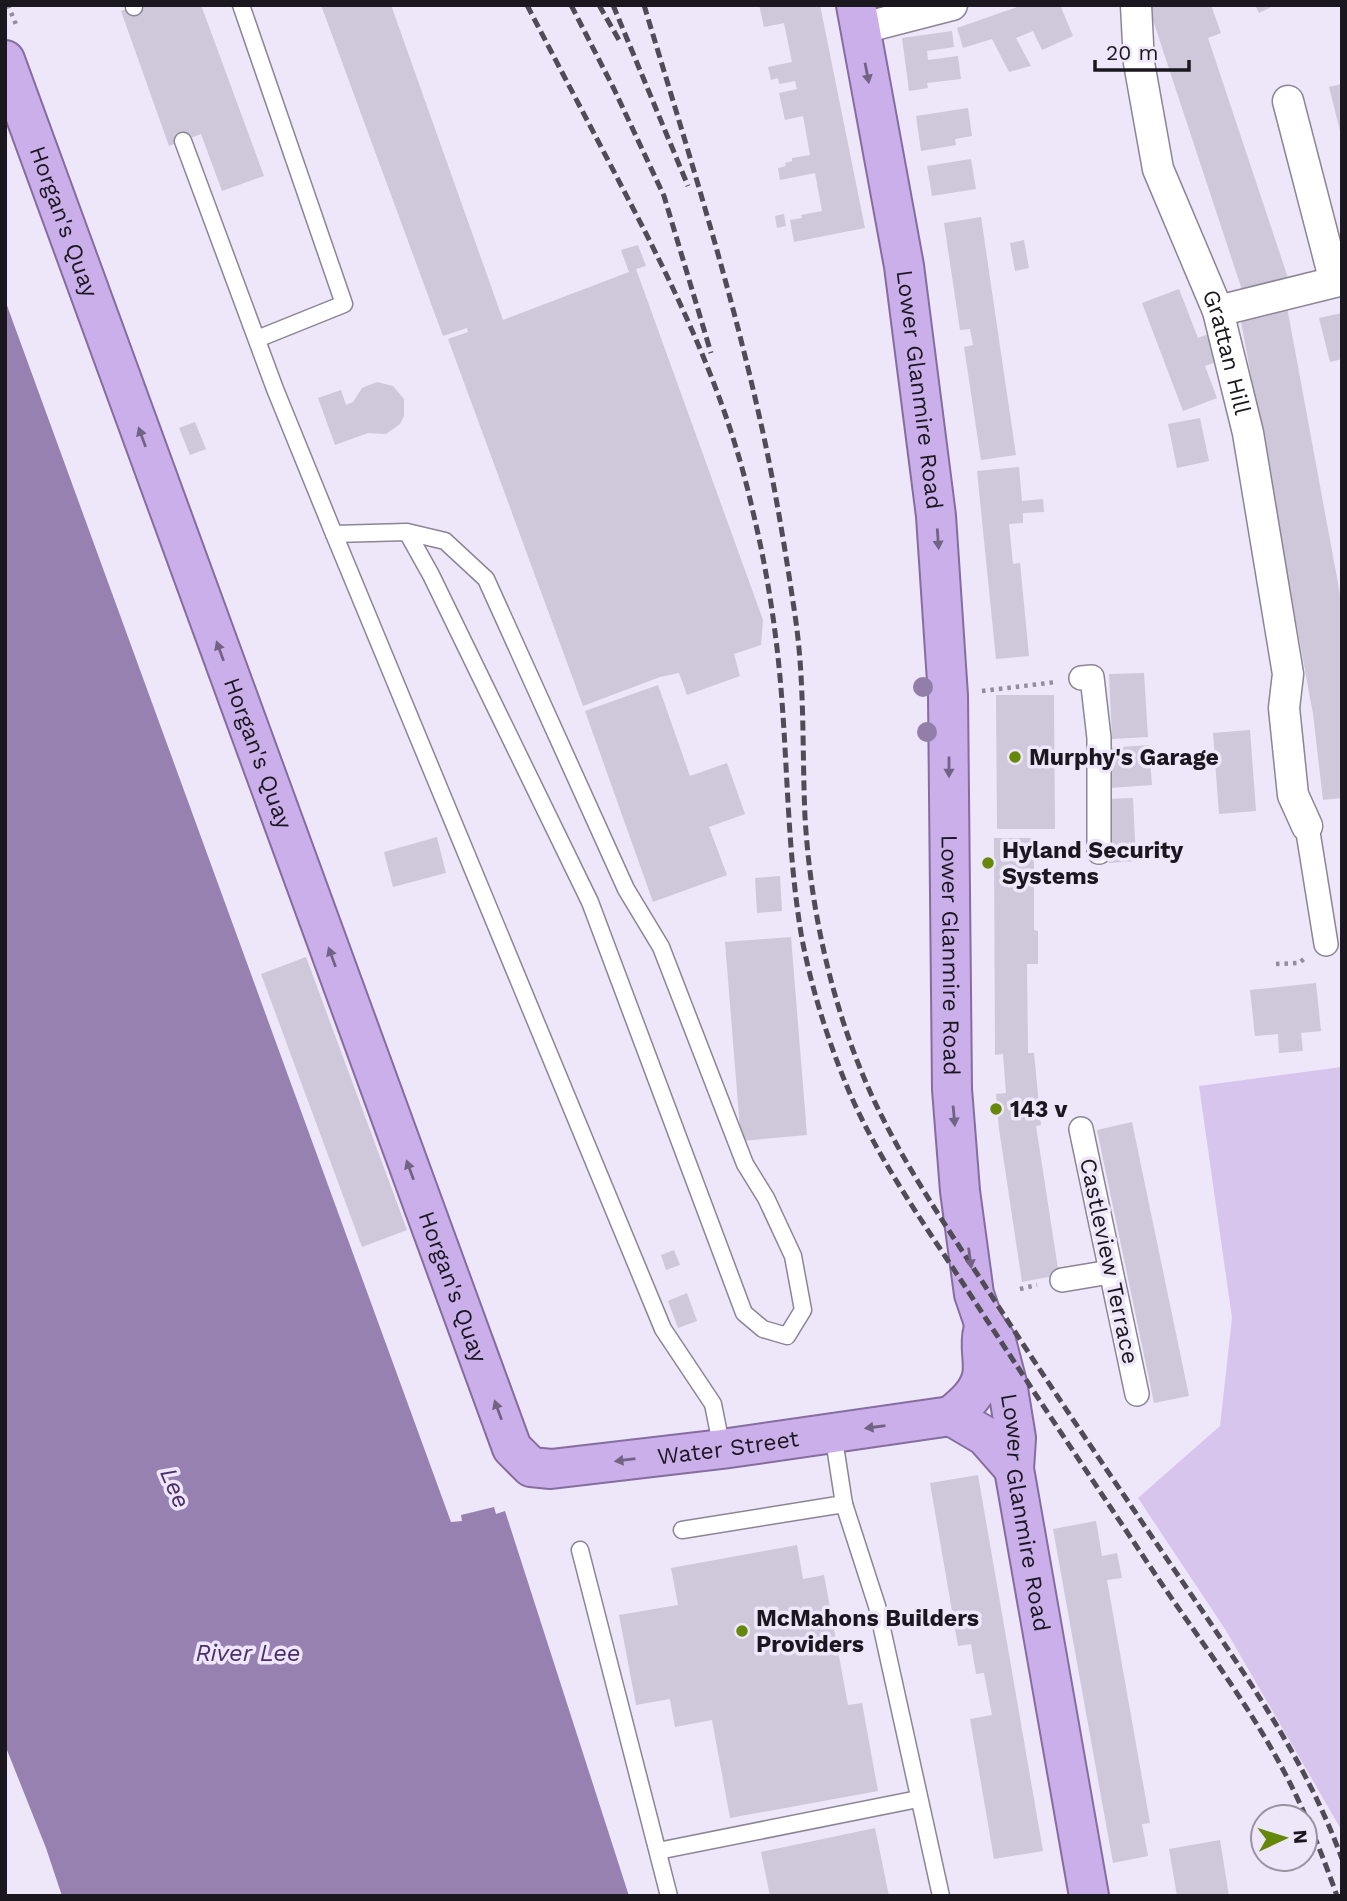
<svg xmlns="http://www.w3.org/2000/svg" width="1347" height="1901" font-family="'Work Sans',sans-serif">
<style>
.green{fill:#d7c5ee}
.water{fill:#9781b1}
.building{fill:#cfc7da}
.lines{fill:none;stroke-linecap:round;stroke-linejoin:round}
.service-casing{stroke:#8c8596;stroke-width:19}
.pedestrian-casing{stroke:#8c8596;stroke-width:26}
.minor-casing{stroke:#8c8596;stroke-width:33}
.trunk-casing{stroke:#856d9f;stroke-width:42}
.path{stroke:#938d9b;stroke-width:4.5;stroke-dasharray:3.5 5;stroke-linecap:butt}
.service{stroke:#fff;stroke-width:16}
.pedestrian{stroke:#fff;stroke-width:23}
.minor{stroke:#fff;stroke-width:30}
.trunk{stroke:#cbafea;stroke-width:38}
.rail{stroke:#504b56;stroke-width:5;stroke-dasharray:10 5;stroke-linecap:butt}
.tree{fill:#927ea8}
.oneway{fill:#726384}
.poi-dot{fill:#668808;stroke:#eee6f9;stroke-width:2.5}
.labels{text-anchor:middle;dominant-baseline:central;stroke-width:7;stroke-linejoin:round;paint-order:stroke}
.street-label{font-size:23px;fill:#1a171e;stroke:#eee6f9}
.poi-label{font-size:23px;font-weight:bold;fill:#1a171e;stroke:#eee6f9;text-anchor:start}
.water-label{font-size:24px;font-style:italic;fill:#4c2d6a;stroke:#eee6f9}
</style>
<rect width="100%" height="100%" fill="#eee6f9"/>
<!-- green -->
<path class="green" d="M1342 1067V1831L1225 1629 1138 1498 1220 1426 1232 1318 1199 1086Z"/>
<!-- water -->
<path class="water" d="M5 300 451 1522 462 1521 461 1515 494 1507 496 1514 505 1511 629 1896H62L46 1848 5 1745Z"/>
<!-- building -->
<g class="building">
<path d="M138 5H201L264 176 222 191 201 134 169 146 121 11Z"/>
<path d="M321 5H391L503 320 629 272 621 250 638 245 646 266 636 269 763 620 761 645 734 654 740 676 687 695 679 673 660 677 583 706 448 339 468 332 467 328 443 336Z"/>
<path d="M759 5H820L865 228 794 242 790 220 802 218 801 215 822 211 815 173 780 180 778 168 786 166 785 163 792 161V158L810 155 803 116 785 120 779 93 797 89 795 81 779 84 778 78 771 80 768 67 792 62 784 23 764 27Z"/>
<path d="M1023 5H1060L1073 36 1042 50 1033 31 1016 38 1031 66 1009 72 992 39 963 48 957 28Z"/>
<path d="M1148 5H1211L1221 33 1208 38 1289 281 1244 296Z"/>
<path d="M1255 5H1275L1259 13Z"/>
<path d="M952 31 954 47 927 51 928 60 958 56 961 79 927 83 928 88 909 91 902 38Z"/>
<path d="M1342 84V135H1341L1329 87Z"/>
<path d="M968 108 972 136 955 139 956 145 921 151 916 116Z"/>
<path d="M971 159 976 189 932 196 927 166Z"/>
<path d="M784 214 786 226 777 228 775 216Z"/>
<path d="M981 217 1016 455 981 460 964 347 973 345 970 329 960 330 944 223Z"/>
<path d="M1024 240 1029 268 1015 271 1010 243Z"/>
<path d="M1179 289 1198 338 1208 334 1218 361 1205 366 1217 398 1183 411 1142 303Z"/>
<path d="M1287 307 1342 605V798L1323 800 1313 714 1240 316Z"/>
<path d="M1342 313V359L1330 362 1319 318Z"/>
<path d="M377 382 393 386 404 399V416L400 424 386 434 368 433 335 445 318 398 341 390 346 405 353 402 362 388Z"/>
<path d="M1200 418 1209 461 1177 468 1168 424Z"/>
<path d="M195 422 206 449 190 455 179 428Z"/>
<path d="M1019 467 1022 501 1043 499 1044 512 1023 513V523L1009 524 1013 564 1020 563 1029 656 996 659 977 471Z"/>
<path d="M1144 673 1148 737 1112 739 1109 674Z"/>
<path d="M658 685 690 776 727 763 745 814 709 827 727 875 653 902 585 711Z"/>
<path d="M996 695H1054L1055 829H997Z"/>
<path d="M1250 730 1256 811 1219 814 1213 733Z"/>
<path d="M1149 745 1152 785 1109 788 1106 748Z"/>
<path d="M1133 798 1136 861 1109 863 1105 799Z"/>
<path d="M437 837 446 873 393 887 384 852Z"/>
<path d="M994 838H1034V930L1038 931V964H1027L1028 1053H1034L1041 1125 1036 1126 1059 1275 1022 1282 999 1129 996 1094 1006 1093 1003 1054 995 1055Z"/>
<path d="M780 876 782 911 757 913 755 878Z"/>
<path d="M791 937 807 1135 741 1141 725 942Z"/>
<path d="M306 957 407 1230 362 1247 261 974Z"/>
<path d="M1316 983 1321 1031 1301 1033 1303 1051 1279 1053 1278 1034 1255 1036 1250 990Z"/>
<path d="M1132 1122 1189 1396 1154 1403 1097 1130Z"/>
<path d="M674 1250 680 1265 666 1270 661 1255Z"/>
<path d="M687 1293 697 1321 678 1328 668 1301Z"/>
<path d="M978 1475 1043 1851 994 1859 970 1719 992 1715 984 1673 976 1674 971 1644 958 1646 930 1483Z"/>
<path d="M1096 1521 1102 1556 1117 1553 1122 1578 1107 1580 1150 1823 1142 1824 1148 1856 1113 1863 1053 1529Z"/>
<path d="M797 1545 803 1579 824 1575 848 1705 862 1703 878 1791 730 1818 712 1720 675 1727 670 1699 636 1705 619 1615 678 1605 671 1568Z"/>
<path d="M875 1828 889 1896H770L761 1852Z"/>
<path d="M1220 1840 1229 1896H1177L1169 1849Z"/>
</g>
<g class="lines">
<defs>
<g id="service">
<path d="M134 5V7"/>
<path d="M241 5 344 304 257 339"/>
<path d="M183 141 275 389 334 534 663 1329 713 1404 722 1449"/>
<path d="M334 534 407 532 431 575 590 902 744 1313 763 1329 787 1336 803 1310 793 1256 766 1198 745 1164 661 947 626 889 486 579 445 541 407 532"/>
<path d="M844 1504 877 1606 941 1896"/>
<path d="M682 1530 844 1504 833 1433"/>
<path d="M580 1550 669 1896"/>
<path d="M658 1851 918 1799"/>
</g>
<g id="pedestrian">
<path d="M1081 678 1092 677 1099 738V852"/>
<path d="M1307 826 1326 944"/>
<path d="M1081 1129 1137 1394"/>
<path d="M1062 1280 1110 1272"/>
</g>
<g id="minor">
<path id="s1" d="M1136 5 1139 63 1158 169 1218 311 1248 433 1288 674 1284 708 1293 795 1307 826"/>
<path d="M859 29 952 5"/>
<path d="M1218 311 1335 282 1288 101"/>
</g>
<g id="trunk">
<path id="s2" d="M856 5 904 266 936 516 948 696 952 1089 960 1191 974 1294 985 1326 996 1341 1007 1383 1016 1438 1014 1469 1089 1896"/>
<path id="s3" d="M5 60 512 1448 531 1467 551 1469 722 1449 951 1416 985 1436 1014 1469"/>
<path d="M951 1416C964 1405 978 1394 982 1376 985 1362 979 1347 983 1331"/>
</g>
</defs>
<!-- service casing -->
<use href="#service" class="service-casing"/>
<!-- pedestrian casing -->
<use href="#pedestrian" class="pedestrian-casing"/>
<!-- minor casing -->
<use href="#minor" class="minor-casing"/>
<!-- trunk casing -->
<use href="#trunk" class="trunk-casing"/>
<!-- path -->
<g class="path">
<path d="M8 5 17 27"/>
<path d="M982 691 1056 682"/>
<path d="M1276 964 1299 963 1305 958"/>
<path d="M1020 1289 1037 1285"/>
</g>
<!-- service -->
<use href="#service" class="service"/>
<!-- pedestrian -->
<use href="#pedestrian" class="pedestrian"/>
<!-- minor -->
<use href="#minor" class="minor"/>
<!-- trunk -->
<use href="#trunk" class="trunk"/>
<!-- rail -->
<g class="rail">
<path d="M527 5C559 67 592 129 624 191 678 294 728 398 753 512 766 566 775 622 780 677 788 765 787 852 802 939 812 990 828 1041 848 1089 877 1158 925 1225 966 1288 1029 1385 1093 1481 1157 1577 1204 1646 1256 1714 1293 1789 1310 1824 1324 1859 1337 1896"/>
<path d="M571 5 614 89 664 196 711 353"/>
<path d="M599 5 619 40"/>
<path d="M613 5 688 186"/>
<path d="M644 5C685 141 728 277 759 415 774 480 785 548 795 615 805 682 802 749 805 817 810 903 829 993 862 1073 894 1151 943 1221 989 1292 1059 1400 1131 1506 1203 1612 1256 1691 1309 1768 1342 1859"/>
</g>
</g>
<!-- trees -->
<g class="tree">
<circle cx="923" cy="687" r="10"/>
<circle cx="927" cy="732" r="10"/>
</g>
<!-- one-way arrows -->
<defs><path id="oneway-solid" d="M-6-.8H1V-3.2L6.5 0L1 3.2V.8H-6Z" transform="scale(1.75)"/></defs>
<g class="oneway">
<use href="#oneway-solid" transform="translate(867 73) rotate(79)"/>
<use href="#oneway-solid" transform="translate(142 437) rotate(-110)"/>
<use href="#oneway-solid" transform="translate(938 539) rotate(86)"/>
<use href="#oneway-solid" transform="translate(220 651) rotate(-110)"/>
<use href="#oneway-solid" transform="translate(949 767) rotate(90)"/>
<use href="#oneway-solid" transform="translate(332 957) rotate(-110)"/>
<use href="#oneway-solid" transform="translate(954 1116) rotate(85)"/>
<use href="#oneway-solid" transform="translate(410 1170) rotate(-110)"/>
<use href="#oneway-solid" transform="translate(970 1258) rotate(82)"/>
<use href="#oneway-solid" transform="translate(498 1410) rotate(-110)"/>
<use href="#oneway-solid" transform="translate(875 1427) rotate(172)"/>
<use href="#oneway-solid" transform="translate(625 1460) rotate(173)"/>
</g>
<!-- markers -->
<g class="poi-dot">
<circle cx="1015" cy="757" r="7"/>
<circle cx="988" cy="863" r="7"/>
<circle cx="996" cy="1109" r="7"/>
<circle cx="742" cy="1631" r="7"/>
</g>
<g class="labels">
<!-- street labels -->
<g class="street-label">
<text stroke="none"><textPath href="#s3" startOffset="172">Horgan's Quay</textPath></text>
<text stroke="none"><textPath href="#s1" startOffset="362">Grattan Hill</textPath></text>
<text stroke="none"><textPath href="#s2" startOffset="390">Lower Glanmire Road</textPath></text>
<text stroke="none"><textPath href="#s3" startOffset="738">Horgan's Quay</textPath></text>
<text stroke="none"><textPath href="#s2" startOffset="957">Lower Glanmire Road</textPath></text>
<text transform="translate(1109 1261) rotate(78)">Castleview Terrace</text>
<text stroke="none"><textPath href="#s3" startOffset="1306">Horgan's Quay</textPath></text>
<text stroke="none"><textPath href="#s3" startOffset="1703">Water Street</textPath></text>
<text stroke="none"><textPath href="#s2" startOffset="1524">Lower Glanmire Road</textPath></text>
</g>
<!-- poi labels -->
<g class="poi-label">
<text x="1029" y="757">Murphy's Garage</text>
<text x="1002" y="850">Hyland Security<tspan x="1002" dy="26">Systems</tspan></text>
<text x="1010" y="1109">143 v</text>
<text x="756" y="1618">McMahons Builders<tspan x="756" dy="26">Providers</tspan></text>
</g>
<!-- water labels -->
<g class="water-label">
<text transform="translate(175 1488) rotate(67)">Lee</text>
<text x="248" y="1653">River Lee</text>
</g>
</g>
<!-- border -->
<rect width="1347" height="1901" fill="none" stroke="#1a171e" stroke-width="14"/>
<!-- north arrow -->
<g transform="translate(1284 1838) rotate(86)"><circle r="33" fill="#eee6f9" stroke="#9993a1" stroke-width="2"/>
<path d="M0-5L12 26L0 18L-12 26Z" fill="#668808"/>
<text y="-10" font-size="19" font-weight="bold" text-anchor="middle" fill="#1a171e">N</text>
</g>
<!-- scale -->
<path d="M1095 60v10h94v-10" fill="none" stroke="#1a171e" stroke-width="3.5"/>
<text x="1106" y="60" font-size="21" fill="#1a171e" stroke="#eee6f9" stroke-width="5" paint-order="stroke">20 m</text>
</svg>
